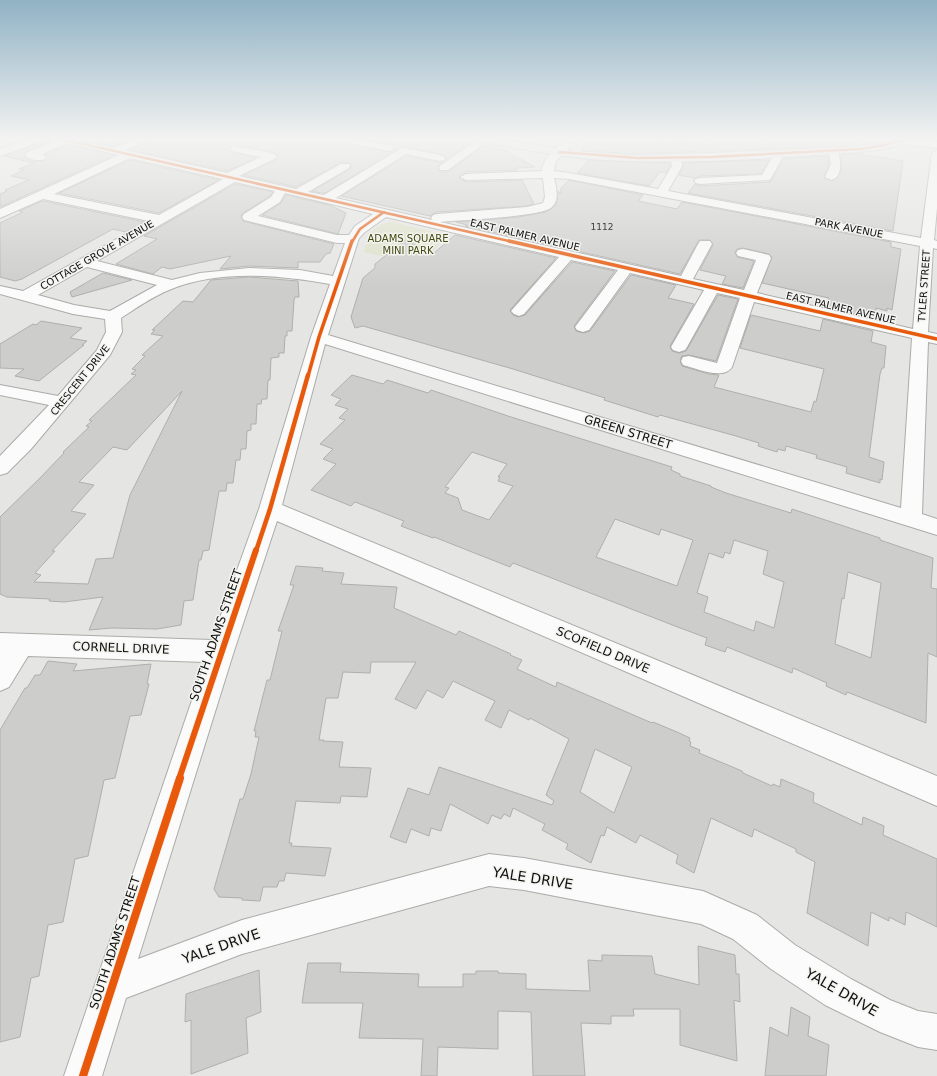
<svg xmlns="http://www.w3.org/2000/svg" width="937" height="1076" font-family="'DejaVu Sans',sans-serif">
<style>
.green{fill:#dde1c8}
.building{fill:#cdcdcb;stroke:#afafad;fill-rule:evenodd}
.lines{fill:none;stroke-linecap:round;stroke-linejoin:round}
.minor-casing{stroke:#ababa9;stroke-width:2}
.major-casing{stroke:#aaa8b0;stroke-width:2}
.minor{fill:#fbfbfb;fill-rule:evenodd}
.major{fill:#ebeaef;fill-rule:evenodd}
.cycleway-far4-casing{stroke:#f3f4ef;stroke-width:4}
.cycleway-far3-casing{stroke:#f3f4ef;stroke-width:5}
.cycleway-far2-casing{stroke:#f3f4ef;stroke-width:6}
.cycleway-far1-casing{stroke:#f3f4ef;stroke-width:8}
.cycleway-casing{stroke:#f3f4ef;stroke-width:10}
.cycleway-far4{stroke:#e8590c;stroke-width:2.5}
.cycleway-far3{stroke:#e8590c;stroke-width:3.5}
.cycleway-far2{stroke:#e8590c;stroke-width:4.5}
.cycleway-far1{stroke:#e8590c;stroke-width:6}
.cycleway{stroke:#e8590c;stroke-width:8}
.labels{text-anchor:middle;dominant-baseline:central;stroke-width:3;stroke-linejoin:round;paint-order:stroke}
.far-number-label{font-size:9px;fill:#40403f}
.far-street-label{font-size:10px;fill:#10100f;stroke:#f3f4ef}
.far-park-label{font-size:10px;fill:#444910;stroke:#f3f4ef}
.street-label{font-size:12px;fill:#10100f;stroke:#f3f4ef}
.near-street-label{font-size:14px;fill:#10100f;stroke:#f3f4ef}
</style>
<rect width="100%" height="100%" fill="#e5e5e3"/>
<!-- green -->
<path class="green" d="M392 222 447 235 420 265 364 252C369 234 373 224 392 222Z"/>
<!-- building -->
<g class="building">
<path d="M45 139H56L25 152 24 155 25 158 34 161 45 160 47 157 45 154 68 145 114 155 0 207V194L7 191 5 190 29 180 11 176 24 170 19 169 34 163 4 156 42 142Z"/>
<path d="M106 139H132L113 146 96 143Z"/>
<path d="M149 139H337L343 143 389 152 395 148 393 145 365 139H467L461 142 469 144 445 160 446 158 440 154 404 147 400 148 325 193H321L312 191 350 169 351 167 350 163H340L296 187 243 175 277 159 278 156 272 152 235 145 231 146 229 150 231 152 256 158 227 171 130 150 148 142Z"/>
<path d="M594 139H661L658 142 726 139H848L851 145 630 154 582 150Z"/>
<path d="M483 146 504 150 535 167 516 168 517 170 466 172 459 178 466 182 522 180 534 204 527 206 437 212 433 214 430 216 341 196 406 156 440 162H444L439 165 438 169 440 172H448Z"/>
<path d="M859 154 903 161 893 231 688 193 695 184 700 186 770 182 784 159 828 156 829 164 824 178 832 181 836 179 841 172V155Z"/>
<path d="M130 160 219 180 159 213 59 193Z"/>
<path d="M589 160 670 163V166L666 173 660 172 649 186 577 173Z"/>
<path d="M769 160 761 174 700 176 695 178 679 175 683 167V163Z"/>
<path d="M569 180 643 195 638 201 677 209 682 202 891 242V247L901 249 892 310 887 308V311L876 308 875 319 826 307 829 298 762 283 772 257 769 254 743 248 737 249 735 252 737 257 754 261 743 288 722 284 726 276 700 270 713 245 710 240H699L680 274 465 226 467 225 456 222 518 217 546 212 556 205 558 191 561 194V188Z"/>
<path d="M235 184 273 192 270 196 243 213 241 216 243 221 334 244 330 253 326 254 320 262H298V268L249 266 220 269 231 256 170 269 162 267 153 274 116 264 157 239 144 236Z"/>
<path d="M286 195 329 205 346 213 338 234 262 215 281 203Z"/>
<path d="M43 201 145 222 126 232 113 229 22 279 15 281 0 277V223L23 212 19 211Z"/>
<path d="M455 235 556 258 510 310 513 315 518 317 525 315 572 262 615 271 574 326 576 331 583 333 590 331 631 275 676 285 668 298 694 304 670 346 672 351 679 353 686 351 718 295 738 299 716 361 689 355 682 356 680 360 682 366 709 374 719 375 714 387 811 412 814 401 816 402 824 369 740 348 751 315 820 331 823 319 873 331 871 342 886 346 884 368H882L880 374 869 457 884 462 882 480 880 479V483L846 473 847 467 816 458 817 455 786 446 785 451 778 449 777 452 758 446 759 443 736 436 660 415 658 417 604 400 605 398 513 369 363 326 355 328 351 317 363 278 375 268V264L405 240 434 253Z"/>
<path d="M103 273 132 280 72 297 70 292Z"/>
<path d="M249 277 298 281 299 297H295L294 300 292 331H287V336H285L284 353H279V357L271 358 270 380H268L267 399H262L261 404H257L256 424H251V430L247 431 246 449H241L240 460H236L233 483H227L226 491H219L209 550 203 551 201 560H199L193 600 184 601 181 625 157 629 112 628 89 630 103 597 64 602 49 601 50 599 7 597 0 594V517L40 478 64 453 63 452 89 427 86 426 92 421 89 420 136 375 131 374 136 370 132 369 145 356 142 355 163 336 151 334 155 330H152L183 301 193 302 211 280ZM182 391 130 495 113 558 96 559 88 584 34 582 41 575 35 573 55 551H52L86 514 71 511 94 485 79 482 113 447 127 450Z"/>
<path d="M41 321 82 328 70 338 87 341 82 345H84L39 381 15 376 24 369 0 368V344L33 324 36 325Z"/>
<path d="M352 375 383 384 387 380 428 393 431 390 511 417 672 467 671 470 680 474V476L711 486V487L726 493 791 513 792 509 880 538V540L933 558 931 588 937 589V657L928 653 926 723 847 692 846 695 826 686 827 683 793 668 792 673 727 647 725 652 705 645 707 638 675 626 513 563 510 567 434 537 433 538 401 526 404 521 355 502 351 506 311 490 336 464 323 459 333 449 320 444 345 420 339 418 348 409 335 405 341 399 331 395ZM472 452 507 464 498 477H500L498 481 513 486 489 520 462 510 458 498 445 493 449 488 445 487ZM615 519 659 535 661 529 693 540 677 586 596 557ZM734 540 768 551 763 574 784 582 774 628 756 621 754 631 704 612 708 597 697 593 709 553 723 558 725 552 730 554ZM848 572 881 583 871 658 835 644 842 598 844 599Z"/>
<path d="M296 566 323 568 322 571 344 573 341 584 397 587 394 608 456 635 459 631 511 654 510 655 522 660 517 669 556 687 557 682 652 723 653 722 677 732 690 738 689 741 691 742 690 746 700 750 699 753 742 771 743 773 772 786 773 784 780 787 781 779 814 793 813 802 862 825 863 817 884 826 883 835 937 859V927L906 912 905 925 889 917V921L871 912 868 946 807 913 815 862 796 852V849L754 829 752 837 711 818 694 873 676 863 678 855 640 835 636 843 607 827 604 836 601 835 591 863 566 849 568 844 542 830 545 824 513 808 510 817 504 814 501 819 492 815 488 824 450 804 441 831 431 828 429 836 411 829 406 843 390 837 408 788 429 795 439 767 552 805 554 801 546 795 569 739 530 718 529 720 509 710 501 728 485 720 495 701 453 681 443 698 427 690 416 709 395 699 416 662H371L370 673 343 672 338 698H326L319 740H324L323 741 343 742 339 767 371 768 367 797 341 796 340 803 296 801 289 843H292L291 846 331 848 325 876 286 873 284 881H279L277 887H263L260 901 242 900V898L219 897 214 889 240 799H243L251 774 259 737H255L256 731H254L267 680H270L282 631H278L294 585H290ZM595 749 632 767 614 813 580 792Z"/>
<path d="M48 661 77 664 73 671 151 664 147 684H149L141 715 130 716 115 778 104 780 88 856 75 859 63 922 48 925 39 976 31 978 20 1037 0 1042V730L25 688H27L35 675H40Z"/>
<path d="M698 946 735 955 736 974H739L740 1002 734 1000 737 1061 680 1045V1009H633L634 1016H611V1024L581 1023 585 1076H533L531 1012 498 1011V1049L438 1047 437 1076H421L423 1039 359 1038 363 1003H302L308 963H341L340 972 419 974 418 987H463V974H476V971H498V973L526 974V989L590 991 588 960 602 961V955L652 956 655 974 699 985Z"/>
<path d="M259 970 261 1012 246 1018 248 1053 191 1074V1020L185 1022 186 994Z"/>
<path d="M791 1007 810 1017 808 1036 829 1045 826 1076H765L770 1027 788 1036Z"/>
</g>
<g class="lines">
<defs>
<g id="minor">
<path d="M29 139H43L42 141 0 156V149Z"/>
<path d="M57 139H74L113 148 135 139H148L147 141 125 150 227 173 261 157 231 151 230 149 231 147 235 146 272 153 277 156 276 158 239 176 296 189 341 164H349L350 166 349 168 308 192 324 195 400 149 404 148 440 155 445 158 444 160 440 161 406 154 336 198 432 220 431 218 433 215 437 214 527 207 543 203 545 197 543 178 466 180 460 177 466 174 542 171C543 156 557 148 567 139H578L556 161 554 171 569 173 658 189 672 166 671 158 676 155 681 158 682 166 668 191 921 238 932 153 937 150V208L934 240 937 241V249L933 248 928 332 937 334V344L928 342 922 514 937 519V535L325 344 282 505 937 776V806L277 521 234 651 138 959 242 920 489 854 524 858 703 891 757 915 795 945 851 979 890 1000 918 1011 937 1014V1050L918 1047 880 1032 825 1005 771 969 733 939 701 924 524 890 489 886 242 954 126 998 102 1076H64L205 662 28 656 9 687 0 691V633L212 640 259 509 311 337 330 284C278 275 219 269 169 290 152 297 136 308 121 318L122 332 110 355 31 449 7 473 0 475V456L49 405 0 395V385L58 396 97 350 106 332 105 319 73 314 0 294V286L23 291 149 221 43 199 0 218V209L119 155 68 143 42 154 46 157 45 159C39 161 28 160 25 155L26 153 58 140ZM130 158 223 179 159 215 54 194ZM554 178 569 179 920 246 913 329 757 293 771 258 769 255 743 249 738 250 736 253 738 256 756 260 744 290 693 279 712 244 710 241H700L698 244 681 276 440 222C458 220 543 217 552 207 560 199 556 188 554 178ZM235 182 275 191 271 197 244 214 242 217 244 220 337 243H345L333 276 300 270 249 268 200 273 172 280 97 261ZM285 193 373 214 355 226 349 235H337L258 216 280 202ZM386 217 559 257 511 311 514 314 519 316 524 314 571 260 618 270 575 327 577 330 583 332 589 330 630 273 704 290 671 347 673 350 679 352 685 350 687 347 717 293 740 298 717 363 689 356 683 357 681 361 683 365C696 368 723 381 732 367L754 302 912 338 901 508 328 335 359 238 365 232ZM87 267 157 285 110 311 74 305 38 295Z"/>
<path d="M338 139H358L393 146 394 148 389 151 343 142Z"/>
<path d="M479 139H490L448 170H440L439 168 440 166Z"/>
<path d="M874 139H907L937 142V148L879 142Z"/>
<path d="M833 147 838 150C840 159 844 177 831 180L825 177 831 164 828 150Z"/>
<path d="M780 150 785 153 770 180 700 184 696 183 694 181 696 179 700 178 762 175 776 151Z"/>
</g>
<path id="major" d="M476 139H498L573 151 630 155 709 153 846 147 873 144 895 139H908C898 150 874 150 860 152 776 158 688 165 604 160 563 158 522 149 481 142Z"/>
</defs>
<!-- minor casing -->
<use href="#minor" class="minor-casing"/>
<!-- major casing -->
<use href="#major" class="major-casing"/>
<!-- minor -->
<use href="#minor" class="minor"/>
<!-- major -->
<use href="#major" class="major"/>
<defs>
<g id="cycleway-far4">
<path d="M62 139 513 242"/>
<path d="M559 152 638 158 711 157 860 149 885 145 903 139"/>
<path d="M352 242 360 229 384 212"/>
</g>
<g id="cycleway-far3">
<path d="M509 241 937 339"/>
<path d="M308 376 319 337 352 241"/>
</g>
<path id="cycleway-far2" d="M256 551 270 509 308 375"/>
<path id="cycleway-far1" d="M179 779 256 550"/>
<path id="cycleway" d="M83 1076 180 778"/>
</defs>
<!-- cycleway-far4 casing -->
<use href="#cycleway-far4" class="cycleway-far4-casing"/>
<!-- cycleway-far3 casing -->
<use href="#cycleway-far3" class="cycleway-far3-casing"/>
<!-- cycleway-far2 casing -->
<use href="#cycleway-far2" class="cycleway-far2-casing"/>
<!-- cycleway-far1 casing -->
<use href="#cycleway-far1" class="cycleway-far1-casing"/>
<!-- cycleway casing -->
<use href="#cycleway" class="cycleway-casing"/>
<!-- cycleway-far4 -->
<use href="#cycleway-far4" class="cycleway-far4"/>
<!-- cycleway-far3 -->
<use href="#cycleway-far3" class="cycleway-far3"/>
<!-- cycleway-far2 -->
<use href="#cycleway-far2" class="cycleway-far2"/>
<!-- cycleway-far1 -->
<use href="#cycleway-far1" class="cycleway-far1"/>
<!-- cycleway -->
<use href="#cycleway" class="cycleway"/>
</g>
<!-- sky -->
<linearGradient id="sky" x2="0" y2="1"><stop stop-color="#90b2c4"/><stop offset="0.48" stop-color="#f3f3f2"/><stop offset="1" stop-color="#f3f3f2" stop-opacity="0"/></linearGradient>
<rect width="937" height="289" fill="url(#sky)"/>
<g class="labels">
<!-- far-number labels -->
<g class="far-number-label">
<text x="602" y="227">1112</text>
</g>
<!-- far-street labels -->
<g class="far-street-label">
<text transform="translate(849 228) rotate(11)">PARK AVENUE</text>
<text transform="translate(525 235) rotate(13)">EAST PALMER AVENUE</text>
<text transform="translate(97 255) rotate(-30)">COTTAGE GROVE AVENUE</text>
<text transform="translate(924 286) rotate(-86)">TYLER STREET</text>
<text transform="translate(841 308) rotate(13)">EAST PALMER AVENUE</text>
<text transform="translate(80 380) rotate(-51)">CRESCENT DRIVE</text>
</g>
<!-- far-park labels -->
<g class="far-park-label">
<text x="408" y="238">ADAMS SQUARE<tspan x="408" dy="12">MINI PARK</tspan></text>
</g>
<!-- street labels -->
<g class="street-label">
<text transform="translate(628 432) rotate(17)">GREEN STREET</text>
<text transform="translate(216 635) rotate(-71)">SOUTH ADAMS STREET</text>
<text transform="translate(121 648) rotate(2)">CORNELL DRIVE</text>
<text transform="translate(603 650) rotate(23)">SCOFIELD DRIVE</text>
<text transform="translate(115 943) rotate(-72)">SOUTH ADAMS STREET</text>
</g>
<!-- near-street labels -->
<g class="near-street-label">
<text transform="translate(533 878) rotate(9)">YALE DRIVE</text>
<text transform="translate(221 946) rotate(-19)">YALE DRIVE</text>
<text transform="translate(842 992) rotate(30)">YALE DRIVE</text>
</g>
</g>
</svg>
